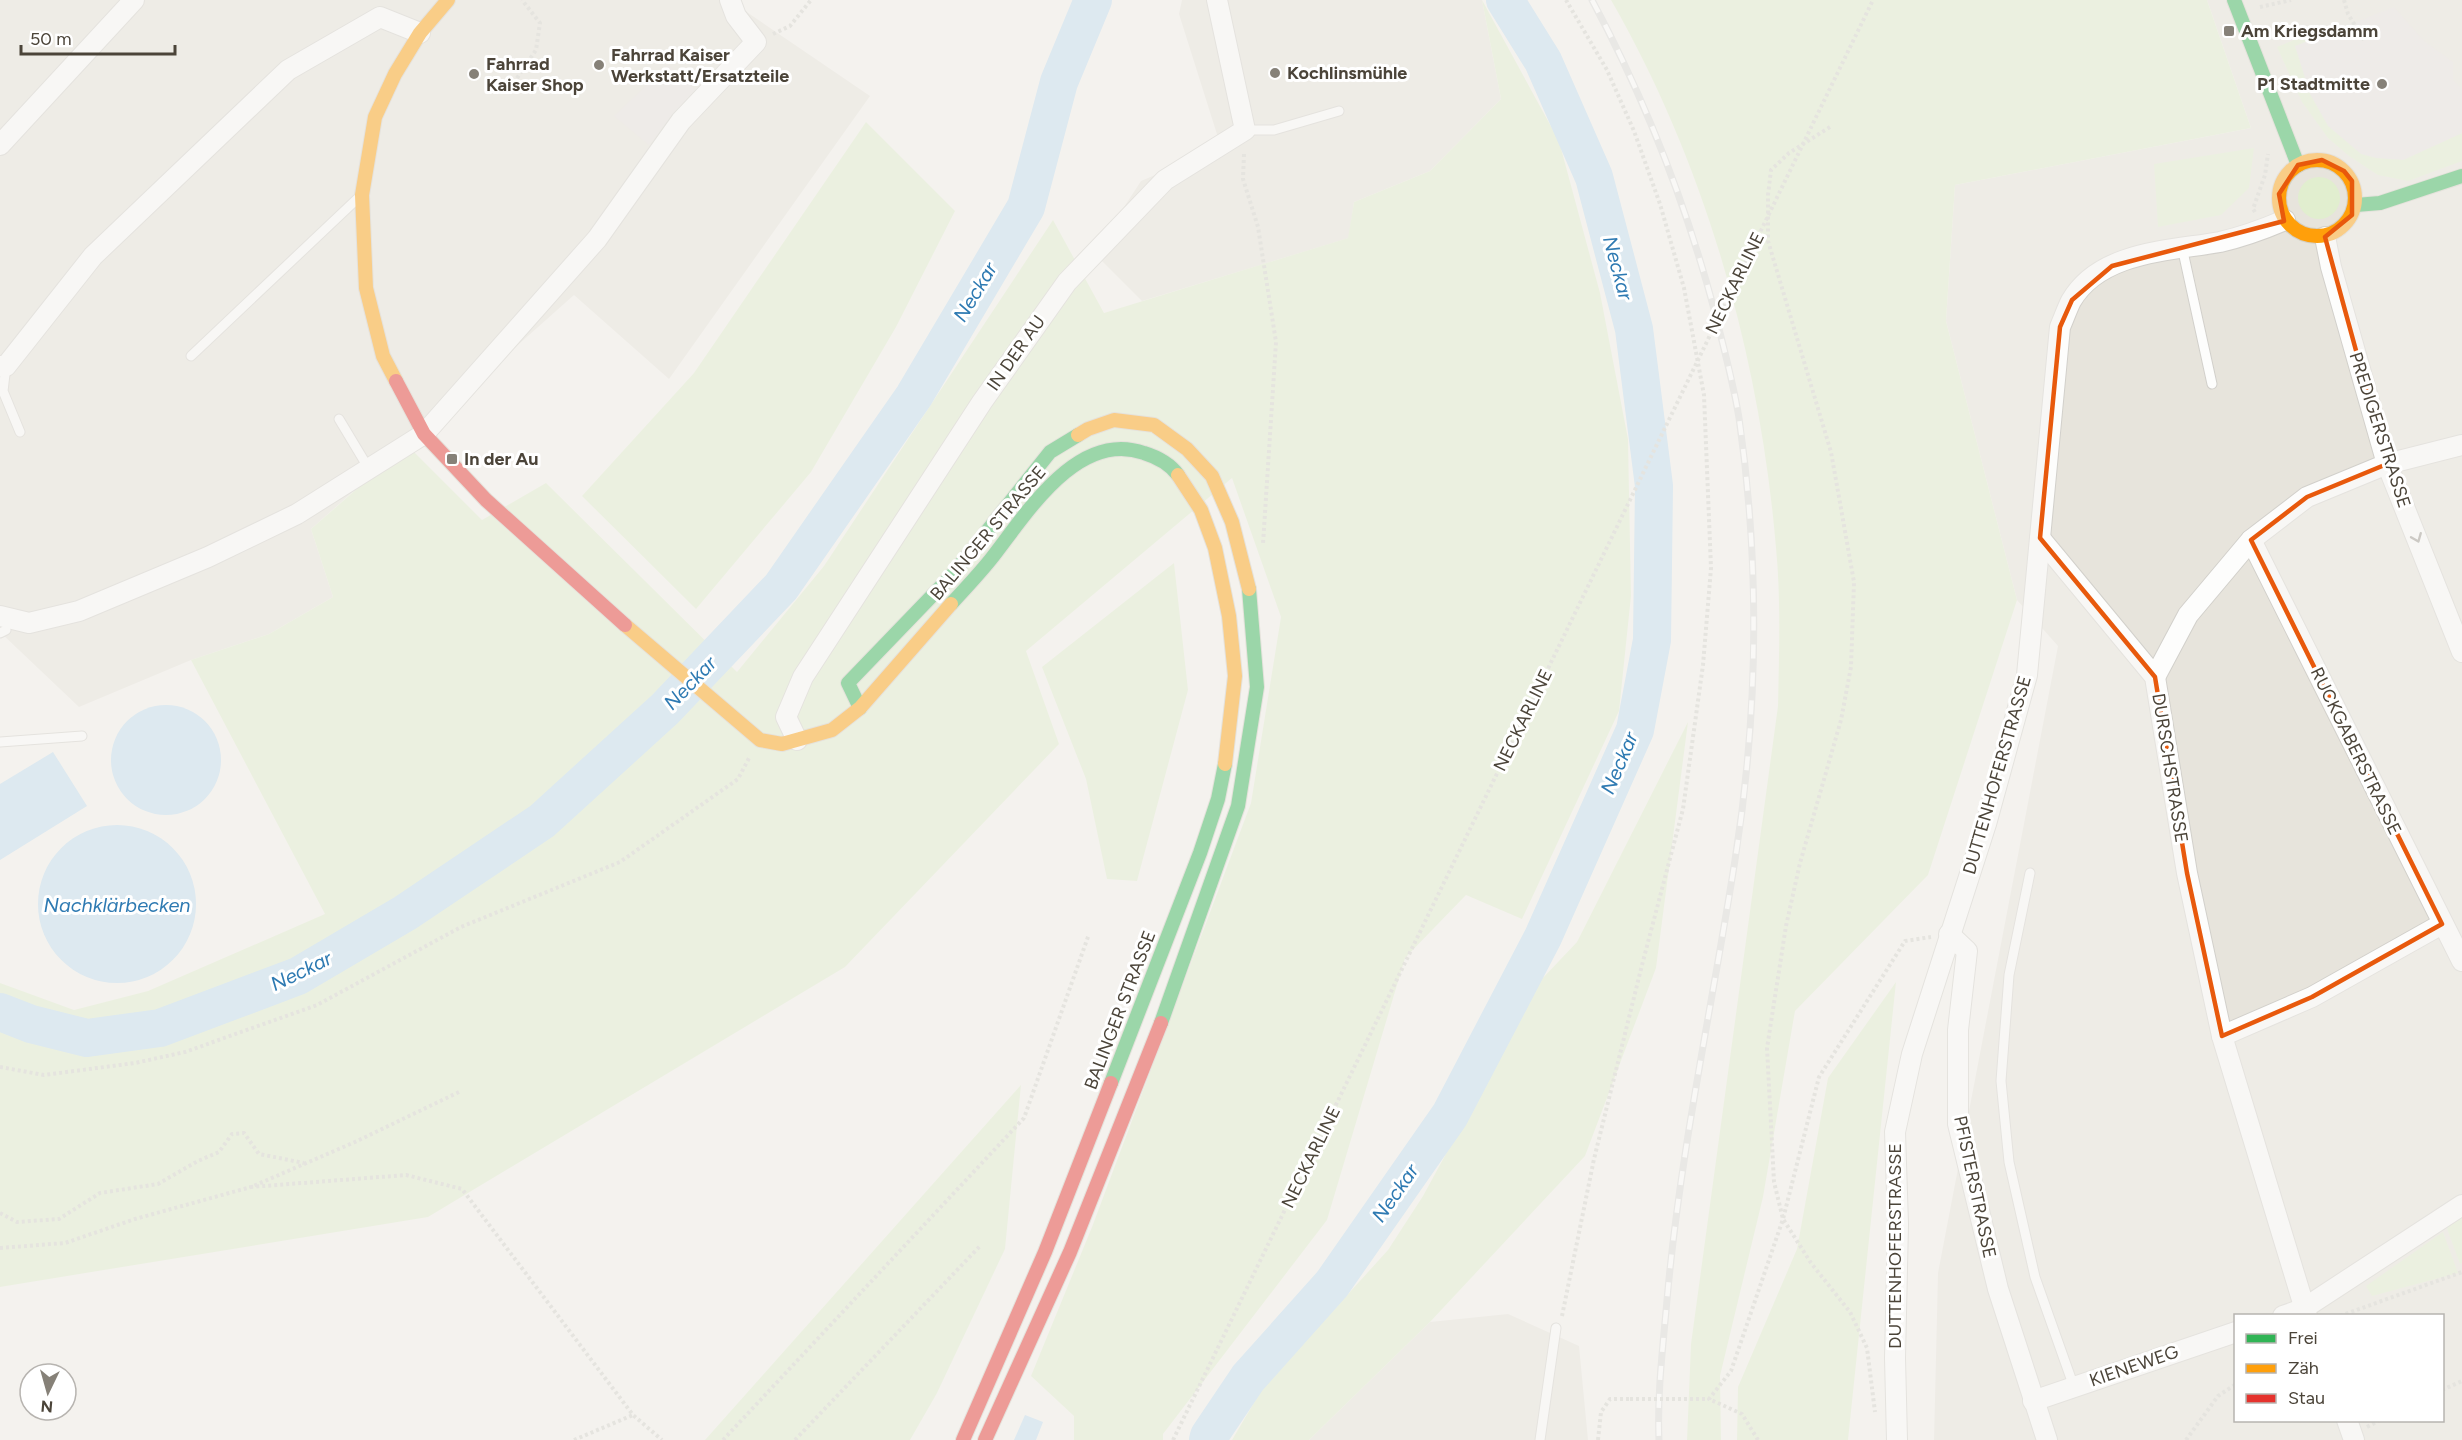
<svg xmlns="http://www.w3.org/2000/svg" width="2462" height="1440" font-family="Figtree,sans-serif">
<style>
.residential{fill:#e7e4dc;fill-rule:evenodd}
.green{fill:#e1eecf}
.parking{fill:#e6e3df}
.water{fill:#c0ddf1}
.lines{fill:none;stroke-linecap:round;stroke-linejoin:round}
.river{stroke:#c0ddf1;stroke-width:38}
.lane-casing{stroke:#d2d0cb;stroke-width:11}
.street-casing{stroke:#d2d0cb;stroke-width:22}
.fast-casing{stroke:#d3cfc5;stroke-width:16}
.slow-casing{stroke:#d3cfc5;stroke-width:16}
.jam-casing{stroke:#d3cfc5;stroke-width:16}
.path{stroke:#d3d2cc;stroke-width:4;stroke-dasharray:3 3;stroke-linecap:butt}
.lane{stroke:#fdfdfc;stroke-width:9}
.street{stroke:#fdfdfc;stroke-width:20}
.fast{stroke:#30b455;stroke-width:14}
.slow{stroke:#ff9f0a;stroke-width:14}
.jam{stroke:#e5322d;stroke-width:14}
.rail-casing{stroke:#dbdbda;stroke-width:7}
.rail{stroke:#fff;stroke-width:4.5;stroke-dasharray:14;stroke-linecap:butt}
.path-bridge{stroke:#d3d2cc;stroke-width:4;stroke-dasharray:3 3;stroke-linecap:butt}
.oneway{stroke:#9b9791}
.marked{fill:none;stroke:#e8590c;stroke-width:4.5;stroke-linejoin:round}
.poi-dot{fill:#868178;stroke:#fff;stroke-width:2}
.labels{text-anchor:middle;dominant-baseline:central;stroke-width:6;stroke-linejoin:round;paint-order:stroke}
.poi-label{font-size:18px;font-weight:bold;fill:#4b4439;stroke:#fff;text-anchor:start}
.street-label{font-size:18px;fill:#4b4439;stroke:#fff}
.water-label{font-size:20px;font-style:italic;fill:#2e7ab2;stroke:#fff}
</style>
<rect width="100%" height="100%" fill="#f4f2ee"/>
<!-- residential -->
<g class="residential">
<path d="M0 0H729L870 96 669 379 574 295 311 529 333 597 269 634 191 660 79 707 0 632Z"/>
<path d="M1182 0H1482L1501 99 1430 171 1354 202 1349 238 1142 301 1094 253 1141 181 1221 147 1179 14Z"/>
<path d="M2207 0H2462V1440H1934L1938 1273 2058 646 2017 600 1946 321 1955 185 2251 128ZM2236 1316H2442V1420H2236Z"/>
<path d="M1508 1314 1579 1346 1588 1440H1309L1430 1322Z"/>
</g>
<!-- green -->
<g class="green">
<path d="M1482 0 1559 141 1600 293 1628 439 1631 596 1619 711 1522 919 1466 895 1405 958 1327 1220 1163 1434V1440H1074V1416L1031 1376 1092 1227 1251 803 1281 617 1232 478 1026 651 1059 744 845 967 428 1217 0 1287V983L74 1010 148 991 325 914 191 660 269 634 333 597 311 529 384 465 413 451 482 520 546 483 737 672 824 566 1053 220 1104 313 1348 238 1354 202 1430 171 1501 99Z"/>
<path d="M1611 0H2207L2251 128 1955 185 1946 321 2017 600 1928 875 1795 1011 1763 1197 1720 1376 1721 1440H1687L1691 1344 1778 706C1779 653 1781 600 1776 548 1760 358 1706 165 1611 0Z"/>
<path d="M2306 35 2322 37 2295 47 2403 160 2462 133V161L2408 181 2378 175 2349 156 2328 138 2302 102 2277 47Z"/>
<path d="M866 122 955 211 896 327 811 472 696 609 582 496 694 373Z"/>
<path d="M2254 148 2249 188 2221 215 2158 227 2154 164Z"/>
<circle cx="2319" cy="198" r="21"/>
<path d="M1174 563 1188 690 1137 881 1107 879 1086 779 1042 667Z"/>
<path d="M1688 722 1656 968 1585 1156 1430 1322 1309 1440H1232L1262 1389 1388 1250 1423 1196 1540 981 1577 942Z"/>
<path d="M1896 982 1848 1440H1737L1738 1387 1797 1249 1828 1078Z"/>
<path d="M1021 1085 1005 1249 937 1393 910 1440H705Z"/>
<path d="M2462 1215V1263L2460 1264 2445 1223Z"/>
<path d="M2443 1232 2458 1273 2372 1296 2366 1286Z"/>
</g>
<!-- parking -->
<g class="parking">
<path d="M2394 7 2423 40 2453 62V80L2462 89V133L2403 160 2376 158 2361 154 2328 126 2310 94 2295 46Z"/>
<path d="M668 65 696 90 649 145 614 116Z"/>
</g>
<!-- water -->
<g class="water">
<circle cx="166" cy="760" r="55"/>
<path d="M53 752 87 806 0 860V784Z"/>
<circle cx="117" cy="904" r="79"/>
<path d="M1025 1415 1043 1422 1036 1440H1014Z"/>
</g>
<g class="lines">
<!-- river -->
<g class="river">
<path d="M0 1012 31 1024 87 1038 160 1028 298 976 405 913 542 821 665 709 781 587 914 396 1026 207 1059 82 1093 0"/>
<path d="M1208 1440 1209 1436 1248 1378 1332 1284 1450 1115 1543 937 1635 730 1652 640 1654 486 1634 329 1594 177 1543 61 1505 0"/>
</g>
<defs>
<g id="lane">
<path d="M1245 130H1274L1339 111"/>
<path d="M2182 247 2212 384"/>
<path d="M191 356 357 199"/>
<path d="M6 366 3 391 20 432"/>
<path d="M339 419 369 469"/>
<path d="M0 633 6 630"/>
<path d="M0 742 82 736"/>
<path d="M2030 873 2009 975 2001 1081 2009 1162 2035 1277 2074 1387"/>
<path d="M1540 1440 1556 1328"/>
</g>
<g id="street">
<path d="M0 145 134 0"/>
<path d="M2325 237 2331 267 2387 464 2462 652"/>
<path d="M0 366H6L93 256 288 70 380 17 420 33"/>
<path d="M2040 538 2155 677 2187 873 2222 1036 2307 1316"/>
<path d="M2251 540 2462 961"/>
<path d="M0 616 29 623 79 611 208 557 297 514 424 434 597 239 681 121 756 42 736 16 730 0"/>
<path d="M2155 677 2188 615 2251 540 2307 497 2387 464 2462 445"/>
<path d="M797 740 786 717 803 677 982 402 1067 282 1165 180 1245 130 1217 0"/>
<path d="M1949 934 1967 951 1958 1030V1124L1998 1289 2047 1440"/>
<path d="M2222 1036 2312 997 2442 924"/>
<path d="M2283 1316 2303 1309 2462 1205"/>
<path d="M2033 1401 2236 1332"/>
<path d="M2347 1420 2354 1440"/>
<path d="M1897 1440 1895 1358 1898 1224 1895 1132 1912 1054 1986 824 2027 675 2060 327C2064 318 2067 309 2071 301 2100 251 2170 251 2220 242 2242 237 2264 229 2285 220"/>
</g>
<g id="fast">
<path d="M2234 0 2298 165"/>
<path d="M2356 205 2380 203 2462 176"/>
<path d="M951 604C965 589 979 574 991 559 1025 516 1077 429 1144 453 1157 457 1170 464 1178 475"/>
<path d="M860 708 848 683 953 574 1050 452 1078 435"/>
<path d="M1161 1023 1238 806 1257 687 1249 589"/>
<path d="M1111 1083 1200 853 1218 799 1225 764"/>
</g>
<g id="slow">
<circle cx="2317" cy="198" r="38"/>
<path d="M396 381 383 356 366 288 362 195 375 117 395 74 420 33 448 0"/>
<path d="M1078 435 1088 429 1114 420 1154 425 1187 449 1212 476 1232 522 1249 589"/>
<path d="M1178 475 1201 510 1215 548 1229 616 1235 676 1225 764"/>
<path d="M625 625 760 740 782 744 832 730 860 708 951 604"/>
</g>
<g id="jam">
<path d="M396 381 424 434 486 500 625 625"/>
<path d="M963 1440 1045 1252 1111 1083"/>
<path d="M985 1440 1070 1252 1161 1023"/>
</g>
</defs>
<!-- lane casing -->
<use href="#lane" class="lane-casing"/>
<!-- street casing -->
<use href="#street" class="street-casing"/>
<!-- fast casing -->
<use href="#fast" class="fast-casing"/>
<!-- slow casing -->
<use href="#slow" class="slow-casing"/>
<!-- jam casing -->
<use href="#jam" class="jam-casing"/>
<!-- path -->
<g class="path">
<path d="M2344 0 2348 14 2364 40"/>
<path d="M2260 7 2291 0"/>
<path d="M773 34 790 26 811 0"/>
<path d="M517 78 536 50 540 23 522 0"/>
<path d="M1830 127 1789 153 1771 170 1768 195V241L1831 452 1854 582 1851 667 1841 720 1800 863 1786 926 1767 1048 1774 1182 1783 1219 1811 1263 1850 1312 1867 1348 1875 1412"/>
<path d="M1244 154 1243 179 1258 227 1276 342 1263 544"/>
<path d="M2255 212 2253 209 2265 175 2268 154"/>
<path d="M0 1067 44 1075 135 1063 185 1052 317 1005 461 927 620 862 738 779 749 758"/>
<path d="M459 1092 355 1142 251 1187 406 1175 462 1189 633 1415 662 1440"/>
<path d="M0 1213 17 1222 59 1219 100 1193 158 1184 198 1161 219 1152 232 1134 244 1133 259 1154 304 1163"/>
<path d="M0 1248 65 1243 135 1219 251 1187"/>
<path d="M1562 1316 1594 1159 1642 965 1683 809 1703 665 1711 568 1704 395 1684 288 1660 204 1634 131 1607 70 1566 0"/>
<path d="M2340 1316 2462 1272"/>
<path d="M2442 1390 2462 1381"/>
<path d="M2367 1427 2380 1420"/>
<path d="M574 1440 633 1415"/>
<path d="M723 1440 1024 1118 1089 934"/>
<path d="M795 1440 980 1246"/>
<path d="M1598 1440 1601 1412 1610 1399H1630"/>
<path d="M1758 1440 1742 1414 1709 1399 1731 1371 1783 1219 1819 1077 1905 941 1931 937"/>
<path d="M2186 1440 2218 1396 2236 1384"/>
</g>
<!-- lane -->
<use href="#lane" class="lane"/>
<!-- street -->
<use href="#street" class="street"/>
<!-- fast -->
<use href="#fast" class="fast"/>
<!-- slow -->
<use href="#slow" class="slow"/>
<!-- jam -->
<use href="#jam" class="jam"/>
<defs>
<path id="rail" d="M1592 0C1645 99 1685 201 1714 309 1723 345 1733 381 1739 418 1760 564 1758 715 1735 860 1712 1007 1680 1152 1667 1300 1663 1346 1657 1394 1659 1440"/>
</defs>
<!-- rail casing -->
<use href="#rail" class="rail-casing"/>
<!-- rail -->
<use href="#rail" class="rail"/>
<!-- path-bridge -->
<g class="path-bridge">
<path d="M1630 1399H1709"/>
<path d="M1173 1440 1873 0"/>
</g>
</g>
<!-- one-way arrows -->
<defs><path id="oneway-chevron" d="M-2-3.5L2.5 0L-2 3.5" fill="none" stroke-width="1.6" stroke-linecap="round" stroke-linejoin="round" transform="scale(1.5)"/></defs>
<use class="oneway" href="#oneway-chevron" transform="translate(2417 538) rotate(68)"/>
<!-- marked area -->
<path d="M0 0H2462V1440H0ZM2322 160 2344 171 2352 181V215L2325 237 2387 464 2307 497 2251 540 2442 924 2312 997 2222 1036 2187 873 2155 677 2040 538 2060 327 2072 300 2112 266 2284 221 2279 194 2298 165Z" fill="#f4f2ee" fill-opacity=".55" fill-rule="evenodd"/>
<path class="marked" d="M2322 160 2344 171 2352 181V215L2325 237 2387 464 2307 497 2251 540 2442 924 2312 997 2222 1036 2187 873 2155 677 2040 538 2060 327 2072 300 2112 266 2284 221 2279 194 2298 165Z"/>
<!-- markers -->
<g class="poi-dot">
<rect x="2223" y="25" width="12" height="12" rx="3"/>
<circle cx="599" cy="65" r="6"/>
<circle cx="1275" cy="73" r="6"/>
<circle cx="474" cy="74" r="6"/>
<circle cx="2382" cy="84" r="6"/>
<rect x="446" y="453" width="12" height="12" rx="3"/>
</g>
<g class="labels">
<!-- poi labels -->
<g class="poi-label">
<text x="2241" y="31">Am Kriegsdamm</text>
<text x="611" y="55">Fahrrad Kaiser<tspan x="611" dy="21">Werkstatt/Ersatzteile</tspan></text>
<text x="486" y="64">Fahrrad<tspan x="486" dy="21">Kaiser Shop</tspan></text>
<text x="1287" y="73">Kochlinsmühle</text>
<text x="2370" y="84" text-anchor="end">P1 Stadtmitte</text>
<text x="464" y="459">In der Au</text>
</g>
<!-- street labels -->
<g class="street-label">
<text transform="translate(1735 283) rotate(-64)">NECKARLINE</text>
<text transform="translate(1016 353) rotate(-55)">IN DER AU</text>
<text transform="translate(2380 430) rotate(72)">PREDIGERSTRASSE</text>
<text transform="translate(988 533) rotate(-50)">BALINGER STRASSE</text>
<text transform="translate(1523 720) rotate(-64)">NECKARLINE</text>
<text transform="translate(2356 751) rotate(64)">RUCKGABERSTRASSE</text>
<text transform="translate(2170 768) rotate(81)">DURSCHSTRASSE</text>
<text transform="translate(1997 775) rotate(-74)">DUTTENHOFERSTRASSE</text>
<text transform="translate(1120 1010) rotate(-69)">BALINGER STRASSE</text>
<text transform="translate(1311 1157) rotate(-64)">NECKARLINE</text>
<text transform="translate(1975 1187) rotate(78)">PFISTERSTRASSE</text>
<text transform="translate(1895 1246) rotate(-90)">DUTTENHOFERSTRASSE</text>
<text transform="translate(2134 1366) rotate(-19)">KIENEWEG</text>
</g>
<!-- water labels -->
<g class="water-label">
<text transform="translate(1618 268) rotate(75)">Neckar</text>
<text transform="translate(975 292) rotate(-59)">Neckar</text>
<text transform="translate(690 683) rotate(-46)">Neckar</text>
<text transform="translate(1619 763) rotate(-67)">Neckar</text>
<text x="117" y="905">Nachklärbecken</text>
<text transform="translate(301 971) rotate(-26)">Neckar</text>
<text transform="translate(1395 1193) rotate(-55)">Neckar</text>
</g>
</g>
<!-- legend -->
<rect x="2234" y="1314" width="210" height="108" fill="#ffffff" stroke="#b7b4b0" stroke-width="1.5"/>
<rect x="2246" y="1334" width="30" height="9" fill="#30b455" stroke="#b7b4b0" stroke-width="1.5"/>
<text x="2288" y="1344" font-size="18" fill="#4b4439">Frei</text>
<rect x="2246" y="1364" width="30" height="9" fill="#ff9f0a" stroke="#b7b4b0" stroke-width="1.5"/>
<text x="2288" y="1374" font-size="18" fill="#4b4439">Zäh</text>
<rect x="2246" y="1394" width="30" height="9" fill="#e5322d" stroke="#b7b4b0" stroke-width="1.5"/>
<text x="2288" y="1404" font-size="18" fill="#4b4439">Stau</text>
<!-- north arrow -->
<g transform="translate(48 1392) rotate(185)"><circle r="28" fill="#ffffff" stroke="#b7b4b0" stroke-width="1.5"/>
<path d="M0-4.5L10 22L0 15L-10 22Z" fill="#868178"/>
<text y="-9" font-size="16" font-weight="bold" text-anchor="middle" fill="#4b4439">N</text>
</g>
<!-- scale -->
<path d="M21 45v9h154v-9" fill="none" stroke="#4b4439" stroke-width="3"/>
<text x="30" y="45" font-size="18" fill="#4b4439" stroke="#ffffff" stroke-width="4.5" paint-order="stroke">50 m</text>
</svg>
